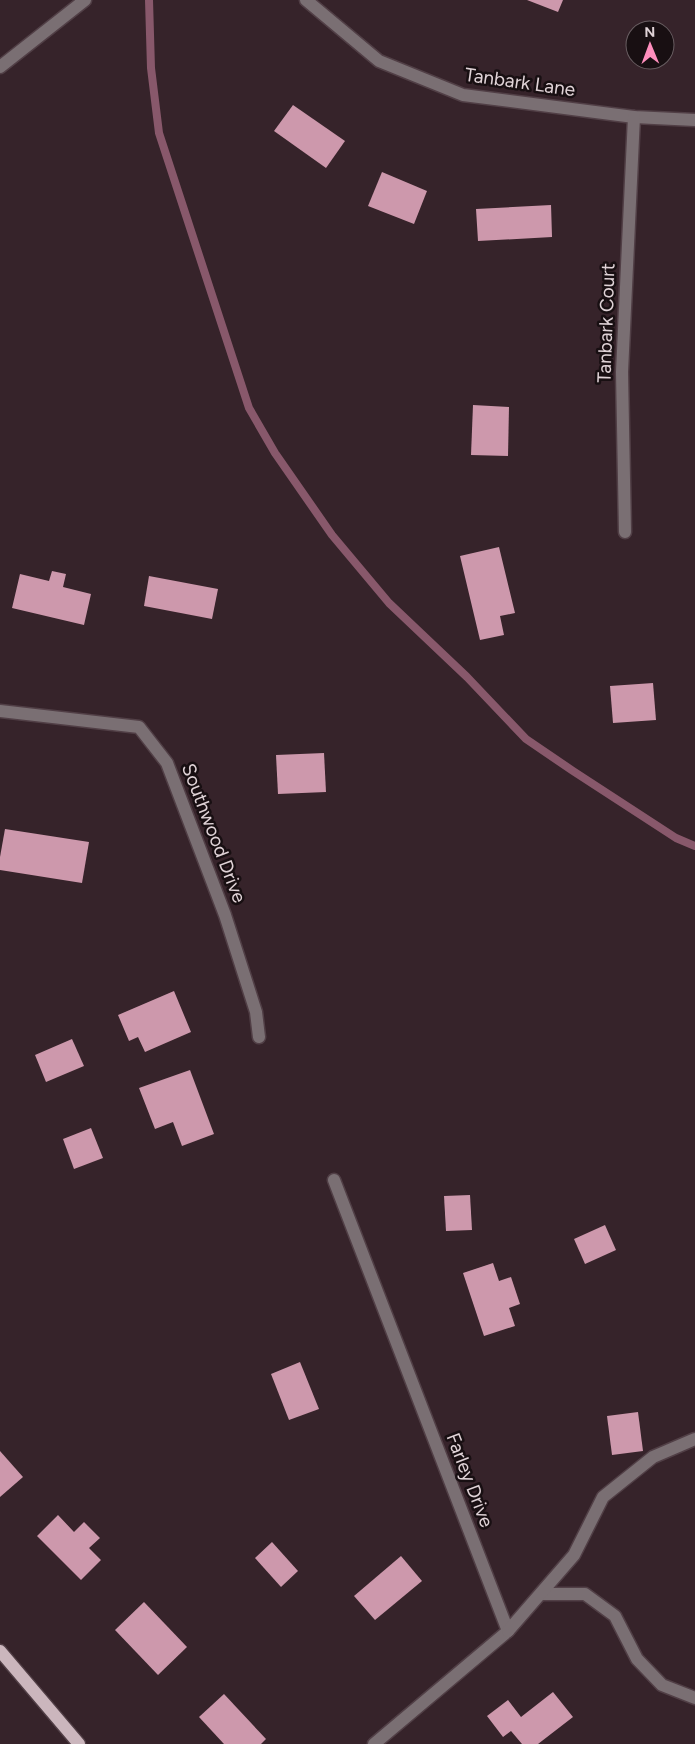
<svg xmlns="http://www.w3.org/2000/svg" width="695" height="1744" font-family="Figtree,sans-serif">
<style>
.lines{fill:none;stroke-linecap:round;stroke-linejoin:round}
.stream{stroke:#88586b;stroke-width:8}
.building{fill:#cd98ac}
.minor-casing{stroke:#513f46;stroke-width:15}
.major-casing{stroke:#513f46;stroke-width:15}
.minor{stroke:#7a6f73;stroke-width:12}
.major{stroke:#cbb6bd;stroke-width:12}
.labels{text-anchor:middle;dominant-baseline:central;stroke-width:5;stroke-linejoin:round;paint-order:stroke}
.street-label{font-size:19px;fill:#e0d3d7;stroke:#180f12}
</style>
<rect width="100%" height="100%" fill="#36232a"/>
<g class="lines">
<!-- stream -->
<path class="stream" d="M149 0 151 68 159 133 249 408 275 453 332 535 389 603 467 677 526 739 573 771 676 838 695 846"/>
</g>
<!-- building -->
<g class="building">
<path d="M527 0H563L558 12Z"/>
<path d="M293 105 345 141 326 168 274 131Z"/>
<path d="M382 172 427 191 414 224 368 206Z"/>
<path d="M551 205 552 237 478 241 476 209Z"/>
<path d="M473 405 509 407 508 456 471 455Z"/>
<path d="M499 547 515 613 500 616 504 635 480 640 460 556Z"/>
<path d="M52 571 66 574 63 587 91 594 84 625 12 608 20 574 49 581Z"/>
<path d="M149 576 218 589 212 619 144 606Z"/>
<path d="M653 683 656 720 613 723 610 686Z"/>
<path d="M324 753 326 792 278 794 276 755Z"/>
<path d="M5 829 89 842 82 883 0 870V857Z"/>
<path d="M174 991 191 1032 145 1052 138 1037 129 1041 118 1015Z"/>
<path d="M72 1039 84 1066 46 1082 35 1055Z"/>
<path d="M190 1070 214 1134 182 1146 173 1122 155 1129 139 1088Z"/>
<path d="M91 1128 103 1158 74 1169 63 1139Z"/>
<path d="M470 1195 472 1230 446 1231 444 1196Z"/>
<path d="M605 1225 616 1250 585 1264 574 1239Z"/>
<path d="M493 1263 499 1281 511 1277 520 1304 509 1308 515 1326 484 1336 463 1273Z"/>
<path d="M300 1362 319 1409 289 1420 271 1374Z"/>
<path d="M638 1412 643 1451 612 1455 607 1416Z"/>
<path d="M0 1451 23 1477 0 1497Z"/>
<path d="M58 1515 74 1532 84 1522 100 1538 89 1548 101 1560 81 1580 37 1536Z"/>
<path d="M272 1542 298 1571 281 1587 255 1558Z"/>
<path d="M401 1556 422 1581 375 1620 354 1596Z"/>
<path d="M144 1602 187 1647 158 1675 115 1630Z"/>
<path d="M553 1692 573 1717 538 1744H522L511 1731 503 1737 487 1716 508 1700 521 1717Z"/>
<path d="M224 1694 266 1739 261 1744H224L199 1717Z"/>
</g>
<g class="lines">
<defs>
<g id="minor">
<path d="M306 0 379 61 463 95 634 117 695 120"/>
<path d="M0 67 85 0"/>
<path d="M625 532 622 372 634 117"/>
<path d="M0 711 139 727 167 763 225 915 256 1012 259 1037"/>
<path d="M334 1180 508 1631 374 1744"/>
<path d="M541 1594H585L615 1616 637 1659 662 1685 695 1698"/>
<path d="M508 1631 574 1555 603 1497 653 1457 695 1439"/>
</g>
<path id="major" d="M0 1651 79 1744"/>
</defs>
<!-- minor casing -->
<use href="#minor" class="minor-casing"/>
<!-- major casing -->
<use href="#major" class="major-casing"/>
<!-- minor -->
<use href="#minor" class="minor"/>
<!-- major -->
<use href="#major" class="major"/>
</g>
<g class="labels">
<!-- street labels -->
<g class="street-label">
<text transform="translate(520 82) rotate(8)">Tanbark Lane</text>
<text transform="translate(606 323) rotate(-88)">Tanbark Court</text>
<text transform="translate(214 833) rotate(69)">Southwood Drive</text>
<text transform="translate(470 1480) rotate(69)">Farley Drive</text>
</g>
</g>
<!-- north arrow -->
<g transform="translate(650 45) rotate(359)"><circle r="24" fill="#180f12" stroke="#685d61"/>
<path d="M0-4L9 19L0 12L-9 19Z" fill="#fe8ebd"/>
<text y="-8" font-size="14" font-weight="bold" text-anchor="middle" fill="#e0d3d7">N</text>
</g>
</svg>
